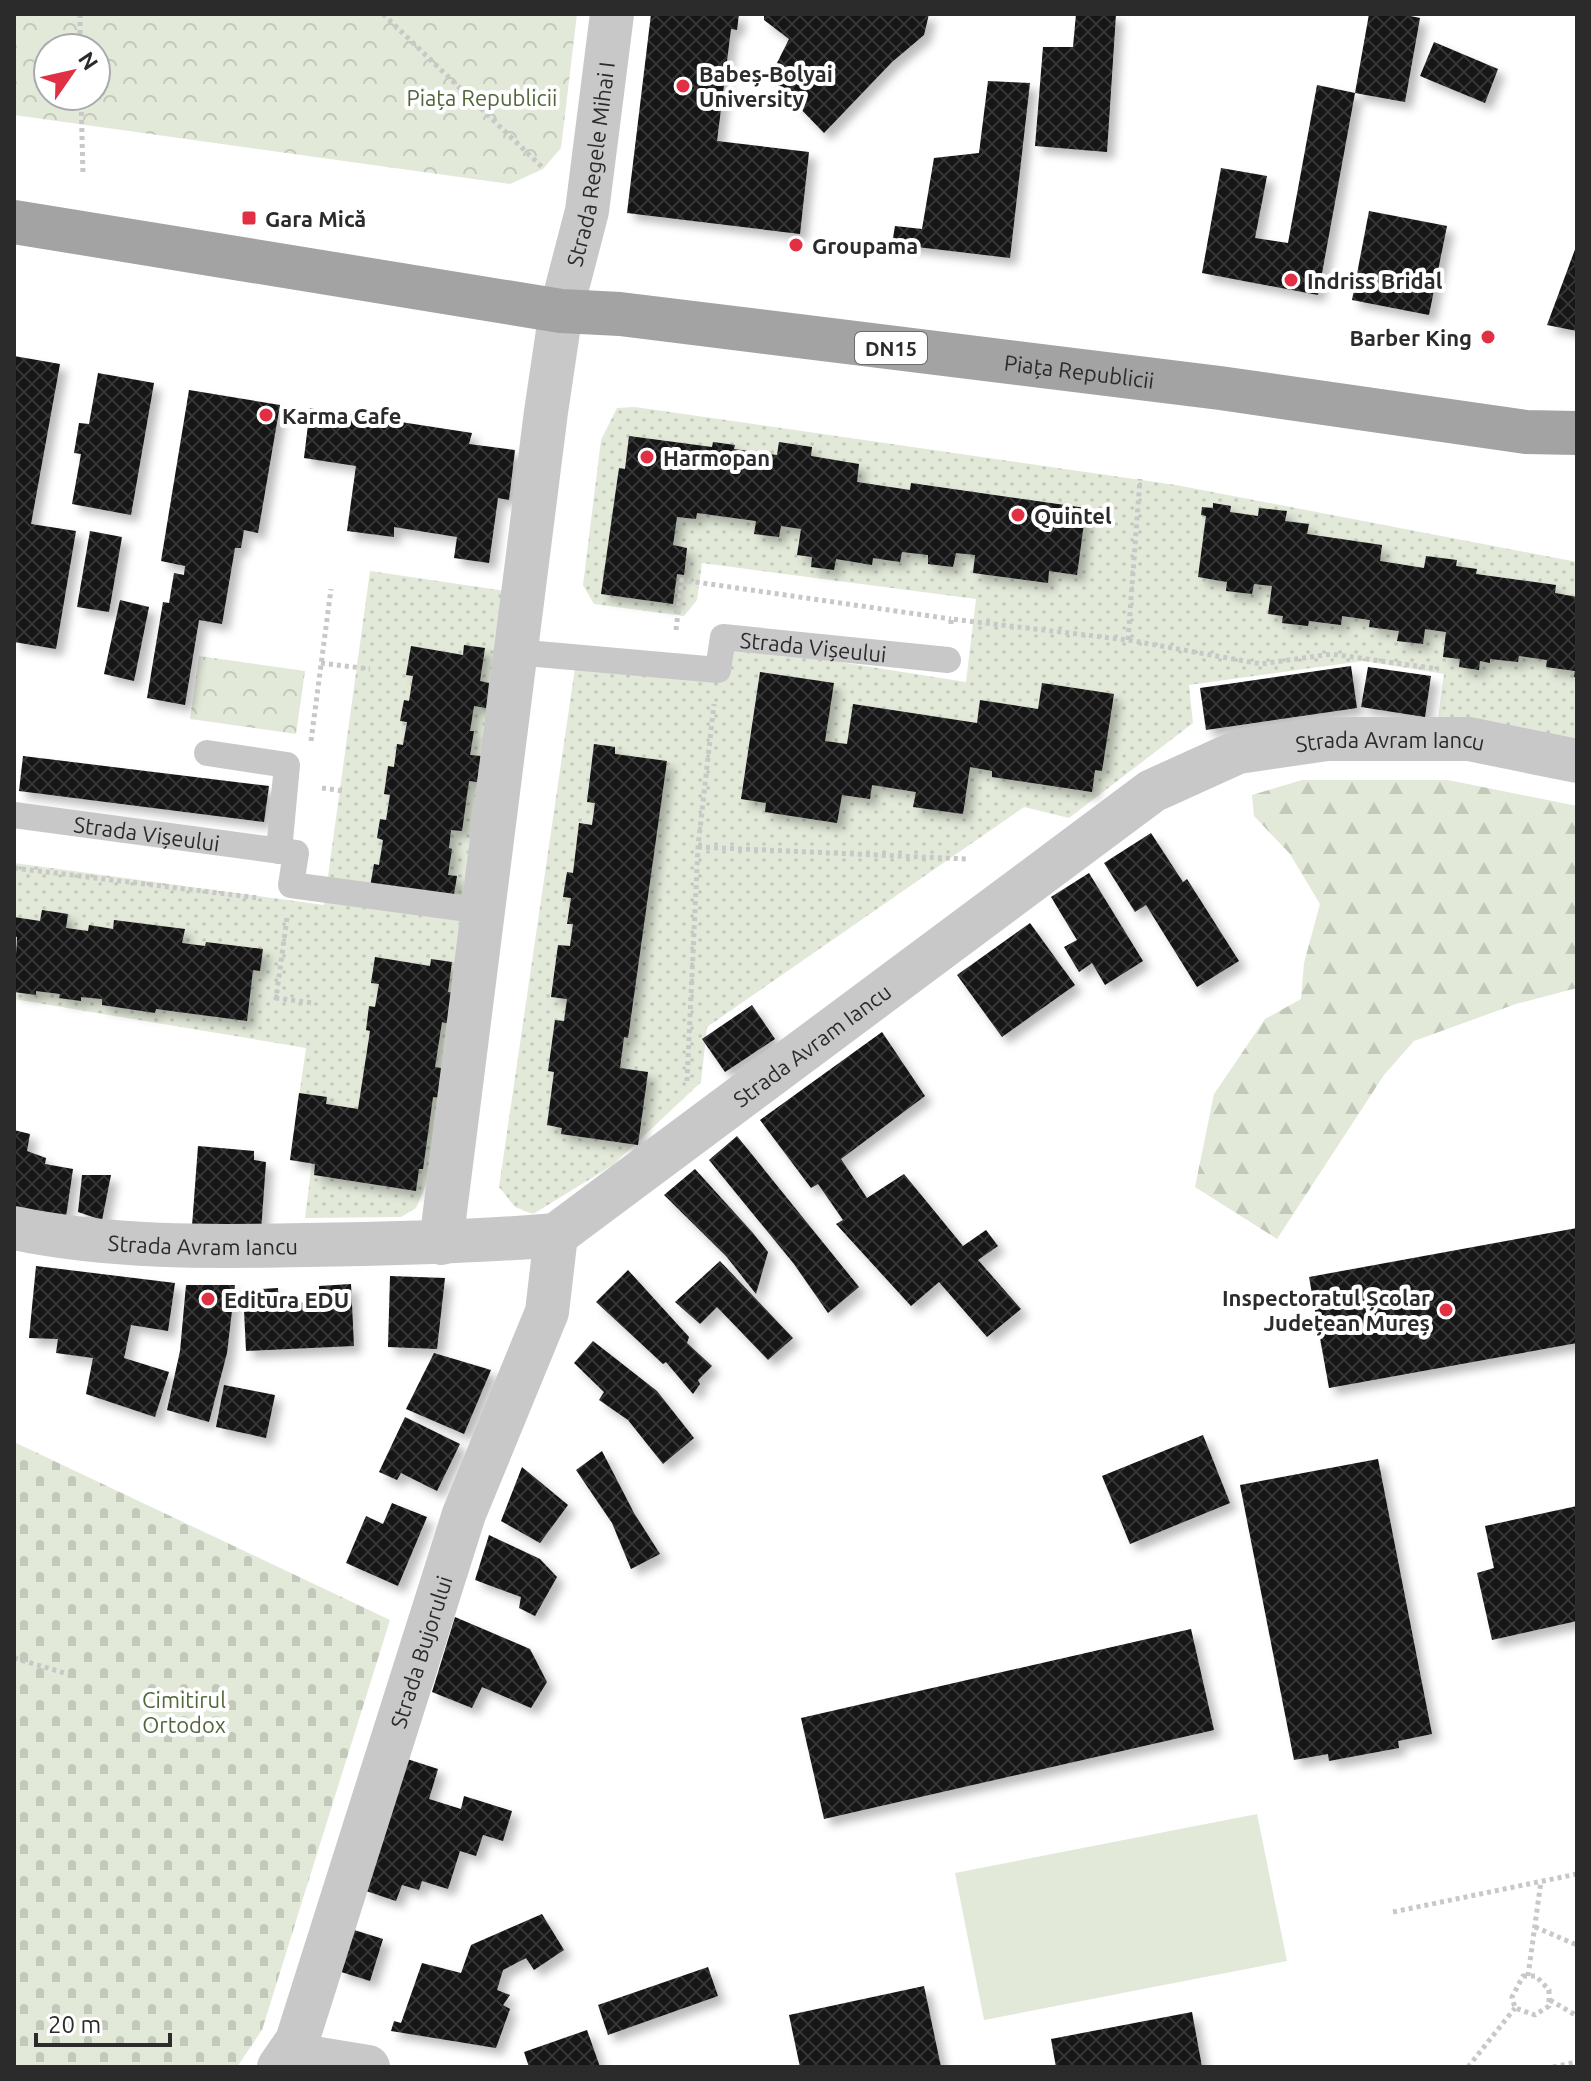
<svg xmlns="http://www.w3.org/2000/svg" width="1591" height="2081" font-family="Ubuntu,sans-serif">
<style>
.grass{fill:url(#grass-dots)}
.forest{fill:url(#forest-firs)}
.cemetery{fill:url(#cemetery-stones)}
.park{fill:url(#park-crowns);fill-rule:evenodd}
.pitch{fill:#e2e9d9}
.building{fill:url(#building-cross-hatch);filter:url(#shadow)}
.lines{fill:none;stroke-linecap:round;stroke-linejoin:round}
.path{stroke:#c8c8c8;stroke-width:5;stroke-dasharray:4 4;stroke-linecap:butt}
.lane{stroke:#c8c8c8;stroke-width:26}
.street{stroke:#c8c8c8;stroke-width:44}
.primary{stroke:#a3a3a3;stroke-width:44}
.poi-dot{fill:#e12f44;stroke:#fff;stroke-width:3}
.labels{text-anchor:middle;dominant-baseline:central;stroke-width:8;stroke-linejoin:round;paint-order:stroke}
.shield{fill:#fff;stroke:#6b6b6b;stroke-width:2}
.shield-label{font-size:20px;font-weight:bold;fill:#2b2b2b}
.poi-label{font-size:22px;font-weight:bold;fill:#2b2b2b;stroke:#fff;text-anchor:start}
.park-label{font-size:22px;fill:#51663a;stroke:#fff}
.street-label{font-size:22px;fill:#2b2b2b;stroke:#fff}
</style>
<defs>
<pattern id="grass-dots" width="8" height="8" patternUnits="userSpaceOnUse" patternTransform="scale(2)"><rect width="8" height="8" fill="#e2e9d9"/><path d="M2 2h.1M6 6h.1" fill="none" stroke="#c2c8ba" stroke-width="1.8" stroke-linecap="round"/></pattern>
<pattern id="forest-firs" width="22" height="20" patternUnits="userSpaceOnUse" patternTransform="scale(2)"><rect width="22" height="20" fill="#e2e9d9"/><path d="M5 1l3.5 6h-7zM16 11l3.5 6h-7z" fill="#c2c8ba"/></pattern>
<pattern id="cemetery-stones" width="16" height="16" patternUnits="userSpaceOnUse" patternTransform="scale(2)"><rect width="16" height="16" fill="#e2e9d9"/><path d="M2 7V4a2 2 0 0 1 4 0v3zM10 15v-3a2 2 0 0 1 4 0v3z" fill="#c2c8ba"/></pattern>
<pattern id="park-crowns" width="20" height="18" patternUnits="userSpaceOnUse" patternTransform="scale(2)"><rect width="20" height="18" fill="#e2e9d9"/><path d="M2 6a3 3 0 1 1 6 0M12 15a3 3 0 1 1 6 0" fill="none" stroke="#c2c8ba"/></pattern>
<pattern id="building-cross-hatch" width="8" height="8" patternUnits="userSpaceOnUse" patternTransform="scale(2)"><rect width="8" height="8" fill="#121212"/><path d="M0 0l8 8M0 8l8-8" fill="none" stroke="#353535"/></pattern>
<filter id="shadow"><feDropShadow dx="7" dy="7" stdDeviation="4" flood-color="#0004"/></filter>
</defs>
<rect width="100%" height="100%" fill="#fff"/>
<!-- grass -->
<g class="grass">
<path d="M635 407 1176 485 1577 562V742L1438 718 1444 674 1363 661 1189 685 1193 723 1069 818 1024 807 707 1027 701 1082 613 1165 533 1214 515 1207 499 1187 576 661 712 680 738 646 966 682 976 599 702 563 697 600 684 616 594 604 583 585 601 440 617 408Z"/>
<path d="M370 571 506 591 426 1185 416 1208 401 1217 305 1218 314 1146 293 1138 306 1048 14 999V863L324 905Z"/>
</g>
<!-- forest -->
<path class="forest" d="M1302 780H1448L1577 806V988L1516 1004 1414 1041 1384 1075 1277 1239 1195 1187 1214 1094 1265 1019 1301 999 1304 963 1320 904 1290 854 1254 816 1252 795Z"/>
<!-- cemetery -->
<path class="cemetery" d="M14 1442 390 1620 262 2030 237 2067H14Z"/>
<!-- park -->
<g class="park">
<path d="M14 14H577L561 148 543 169 510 184 14 115ZM48 48H96V96H48Z"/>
<path d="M199 656 305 671 296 734 190 719Z"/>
</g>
<!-- pitch -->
<path class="pitch" d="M1257 1814 1287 1961 984 2020 955 1873Z"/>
<!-- building -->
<g class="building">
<path d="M651 14H739L737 30 731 29 717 141 809 152 800 234 627 213Z"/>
<path d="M764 14H929L924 35 892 62 824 133 770 77 789 39 764 20Z"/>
<path d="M1076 14H1116L1107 152 1035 146 1043 47H1073Z"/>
<path d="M1369 14H1400L1420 18 1405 102 1355 93 1318 295 1202 273 1221 168 1267 176 1255 238 1288 243 1317 85 1355 93Z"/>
<path d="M1434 42 1498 69 1485 103 1420 76Z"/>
<path d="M988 81 1030 83 1010 258 892 244 895 226 922 229 934 158 979 153Z"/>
<path d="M1369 211 1447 226 1429 315 1352 300Z"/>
<path d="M1577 244V331L1547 325Z"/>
<path d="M14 356 60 364 31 524 76 531 56 649 14 642Z"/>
<path d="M98 373 154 383 131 515 72 504 81 454 74 453 79 423 89 424Z"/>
<path d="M189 390 280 405 258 533 244 530 241 548H235L222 624 199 620 185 705 147 698 163 602 169 603 174 573 184 575 185 566 161 561Z"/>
<path d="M310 408 472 433 469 444 515 450 509 500 498 498 489 563 454 558 457 537 394 527V537L347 531 356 466 304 458Z"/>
<path d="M629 436 712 447 713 442 735 445 734 449 777 455 779 442 812 447 811 456 859 464 857 482 910 490 911 483 1086 508 1077 575 1049 571 1048 583 973 573 975 555 956 553 953 567 928 564V555L902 552 900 562 873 558 872 565 836 559 834 570 811 567 812 557 797 555 801 529 781 526 779 537 754 534 756 521 697 513 696 519 677 517 673 545 687 548 684 575 677 574 673 604 601 594 619 468 625 469Z"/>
<path d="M1213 503 1231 506 1230 512 1258 516 1259 508 1287 511 1285 521 1309 524 1307 534 1382 545 1380 561 1424 568 1426 556 1457 560 1456 566 1477 569 1476 574 1556 585 1555 593 1577 597V677H1574L1575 671 1546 667 1547 660 1519 656 1518 662 1490 659V663L1480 661 1479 670 1459 667 1460 659 1443 657 1446 632 1425 629 1423 644 1397 641 1399 631 1369 627 1370 620 1342 616 1341 625 1309 621 1308 626 1282 623 1283 616 1268 614 1272 586 1254 584 1252 594 1226 591 1227 582 1198 577 1206 516 1201 515 1202 507 1213 508Z"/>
<path d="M90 531 122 537 109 612 77 607Z"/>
<path d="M120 600 149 607 134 681 104 674Z"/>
<path d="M464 645 485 648 480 681 489 683 486 708 474 706 470 731H474L470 755 481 756 477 782 469 781 462 831 451 830 449 848 452 849 448 875 457 876 453 900 370 887 374 864 379 865 383 840 377 838 380 819 386 820 390 795 384 794 388 766 394 767 397 744 403 745 407 722 400 721 404 700 409 701 413 676 406 675 411 646 463 655Z"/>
<path d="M1351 666 1357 708 1206 730 1200 688Z"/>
<path d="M1368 667 1431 676 1425 717 1361 707Z"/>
<path d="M760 672 834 683 825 741 847 744 853 704 977 723 980 700 1038 709 1042 683 1114 694 1102 771 1095 770 1092 792 992 777V771L970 767 963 814 913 807 916 792 872 785 870 799 842 795 837 823 765 812 766 803 741 799Z"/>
<path d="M594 744 615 747V754L667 761 628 1038 624 1037 620 1068 648 1072 638 1145 561 1134 562 1128 547 1125 554 1072 548 1071 555 1020 564 1021 567 999 551 997 558 945 570 946 573 924H567L571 898 563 897 567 872 573 873 579 823 592 825 595 803 587 802Z"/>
<path d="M23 756 269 786 264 822 19 791Z"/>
<path d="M1151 833 1183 882 1187 879 1239 961 1197 987 1146 905 1135 912 1104 863Z"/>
<path d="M1089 873 1143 961 1105 985 1092 963 1079 972 1064 947 1077 940 1051 897Z"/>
<path d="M42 910 68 914 66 928 88 931 89 925 113 929 114 920 185 929 182 943 205 946 206 942 263 949 260 971 253 970 247 1021 156 1009 155 1013 102 1005V999L81 997V1001L59 998 60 994 36 991V995L14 992 17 937 14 936V917L40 921Z"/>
<path d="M1030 923 1075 985 1002 1037 957 975Z"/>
<path d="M375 957 430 966 431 959 452 962 448 992 455 993 449 1024 442 1022 435 1067 447 1069 442 1098 433 1097 423 1169H419L416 1191 314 1175 315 1164 290 1160 299 1093 327 1097 326 1104 358 1109 370 1031 366 1030 369 1006 375 1007 379 984 371 983Z"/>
<path d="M752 1005 775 1039 725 1072 702 1039Z"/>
<path d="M882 1032 925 1096 841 1159 867 1198 904 1174 963 1246 986 1230 998 1246 978 1260 1021 1309 987 1337 939 1282 911 1306 836 1224 843 1220 818 1184 811 1188 760 1120Z"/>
<path d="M14 1130 30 1134 27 1151 46 1158 45 1164 73 1169 66 1217 14 1207Z"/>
<path d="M737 1136 859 1287 828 1313 794 1264 709 1160Z"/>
<path d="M198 1146 254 1151V1160L266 1162 261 1231 192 1226Z"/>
<path d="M695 1169 753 1233 768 1252 756 1294 726 1256 664 1195Z"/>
<path d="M82 1175H111L102 1220 78 1212Z"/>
<path d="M1577 1228V1343L1329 1388 1309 1277Z"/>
<path d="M720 1261 793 1338 768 1360 717 1307 700 1324 675 1302Z"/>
<path d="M36 1266 175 1283 168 1331 131 1325 124 1358 169 1372 155 1417 86 1394 93 1358 56 1353 58 1339 29 1338Z"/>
<path d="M628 1270 689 1337 687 1343 712 1366 698 1380 700 1384 693 1394 666 1362 663 1364 596 1302Z"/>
<path d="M390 1276 445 1278 437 1349 388 1347Z"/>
<path d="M351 1284 354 1346 246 1351 243 1290 278 1288 279 1303 319 1302V1286Z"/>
<path d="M186 1285H235L227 1353 209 1422 167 1410 180 1351Z"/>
<path d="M593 1341 657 1391 694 1438 663 1464 628 1420 599 1400 604 1392 574 1363Z"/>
<path d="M434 1353 491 1370 464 1434 406 1409Z"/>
<path d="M224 1385 275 1395 266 1438 216 1427Z"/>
<path d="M405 1417 460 1444 437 1491 401 1473 397 1480 379 1472Z"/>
<path d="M1203 1435 1230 1503 1130 1544 1102 1476Z"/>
<path d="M602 1451 634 1513 660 1554 631 1569 612 1523 576 1470Z"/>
<path d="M1378 1459 1432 1734 1398 1741 1399 1748 1329 1761 1328 1754 1294 1760 1240 1485Z"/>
<path d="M522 1467 568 1505 540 1543 501 1521Z"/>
<path d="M392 1503 427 1517 398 1586 346 1563 366 1516 383 1524Z"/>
<path d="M1577 1506V1621L1492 1640 1477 1573 1494 1568 1485 1526Z"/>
<path d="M489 1535 540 1559 557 1577 535 1616 519 1608 521 1597 475 1580Z"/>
<path d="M455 1617 530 1649 547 1682 531 1708 482 1687 472 1708 432 1692Z"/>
<path d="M1191 1629 1214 1730 824 1819 801 1718Z"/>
<path d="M404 1758 438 1769 429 1799 461 1809 464 1796 512 1811 503 1841 483 1835 476 1856 460 1851 448 1889 422 1881 419 1890 402 1885 396 1901 363 1890Z"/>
<path d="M542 1914 564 1950 534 1970 526 1958 503 1970 497 1990 510 1995 503 2005 510 2009 496 2048 391 2031 394 2021 401 2023 422 1963 461 1973 471 1945Z"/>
<path d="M351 1929 383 1939 370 1981 338 1971Z"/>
<path d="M708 1967 718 1996 608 2035 598 2005Z"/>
<path d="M924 1986 941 2067H800L789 2015Z"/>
<path d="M1192 2012 1202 2067H1056L1051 2039Z"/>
<path d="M587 2030 600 2067H529L524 2052Z"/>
</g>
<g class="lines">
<!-- path -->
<g class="path">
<path d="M80 14V48"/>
<path d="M383 14 543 168"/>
<path d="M81 96 83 176"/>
<path d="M951 624V619L1128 640 1261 664 1331 654 1439 669"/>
<path d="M676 630 682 580 951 619"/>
<path d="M1128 640 1140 479"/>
<path d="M321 663 370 669"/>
<path d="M311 741 331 589"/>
<path d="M322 788 344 791"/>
<path d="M698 847 967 859"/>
<path d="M14 868 259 898"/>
<path d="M287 918 276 998 312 1003"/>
<path d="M687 1081 698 847 714 704"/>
<path d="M14 1658 68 1674"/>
<path d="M1393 1912 1577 1874"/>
<path d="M1535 1927 1577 1945"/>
<path d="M1523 1976H1536L1549 1990V2006L1535 2015 1515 2008 1512 1997Z"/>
<path d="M1528 1976 1541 1881"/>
<path d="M1550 2000 1577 2016"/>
<path d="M1468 2067 1515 2008"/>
<path d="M1553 2067 1577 2062"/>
</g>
<!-- lane -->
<g class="lane">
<path id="s1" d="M515 652 718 670 723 637 948 660"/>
<path d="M207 753 287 765 279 851"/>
<path id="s2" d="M14 815 296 853 291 885 483 911"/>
</g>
<!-- street -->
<g class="street">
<path id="s3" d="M14 1228C110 1248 209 1247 306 1245 390 1244 473 1242 556 1235L1152 791 1238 752 1327 739H1469L1577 761"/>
<path id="s4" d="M441 1243 546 412 561 311 587 211 612 14"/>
<path d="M288 2054 368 2067"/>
<path id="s5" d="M279 2067 297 2041 464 1514 547 1312 556 1235"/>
</g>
<!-- primary -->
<path class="primary" id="s6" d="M14 222 561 311 620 314 1220 388 1526 432 1577 433"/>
</g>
<!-- markers -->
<g class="poi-dot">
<circle cx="683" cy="86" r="8"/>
<rect x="241" y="210" width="16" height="16" rx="4"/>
<circle cx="796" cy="245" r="8"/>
<circle cx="1291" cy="280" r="8"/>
<circle cx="1488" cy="337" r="8"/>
<circle cx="266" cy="415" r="8"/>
<circle cx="647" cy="457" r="8"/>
<circle cx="1018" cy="515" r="8"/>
<circle cx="208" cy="1299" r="8"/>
<circle cx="1446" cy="1310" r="8"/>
</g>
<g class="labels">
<!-- shield labels -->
<rect class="shield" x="855" y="332" width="72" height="32" rx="6"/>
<g class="shield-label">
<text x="891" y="348">DN15</text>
</g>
<!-- poi labels -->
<g class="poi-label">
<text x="699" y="73">Babeș-Bolyai<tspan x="699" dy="25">University</tspan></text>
<text x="265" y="218">Gara Mică</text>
<text x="812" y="245">Groupama</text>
<text x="1307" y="280">Indriss Bridal</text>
<text x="1472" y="337" text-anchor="end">Barber King</text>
<text x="282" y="415">Karma Cafe</text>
<text x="663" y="457">Harmopan</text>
<text x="1034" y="515">Quintel</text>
<text x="1430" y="1297" text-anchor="end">Inspectoratul Școlar<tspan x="1430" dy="25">Județean Mureș</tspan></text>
<text x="224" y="1299">Editura EDU</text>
</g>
<!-- park labels -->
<g class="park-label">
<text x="482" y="97">Piața Republicii</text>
<text x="184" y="1699">Cimitirul<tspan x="184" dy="25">Ortodox</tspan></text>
</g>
<!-- street labels -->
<g class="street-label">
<text stroke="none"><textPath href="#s4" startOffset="1090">Strada Regele Mihai I</textPath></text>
<text stroke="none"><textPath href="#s6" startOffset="1076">Piața Republicii</textPath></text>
<text stroke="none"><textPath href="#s1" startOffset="328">Strada Vișeului</textPath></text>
<text stroke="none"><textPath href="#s3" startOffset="1534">Strada Avram Iancu</textPath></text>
<text stroke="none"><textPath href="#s2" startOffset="134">Strada Vișeului</textPath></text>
<text stroke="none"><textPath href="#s3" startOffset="862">Strada Avram Iancu</textPath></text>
<text stroke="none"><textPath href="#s3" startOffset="190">Strada Avram Iancu</textPath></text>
<text stroke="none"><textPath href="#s5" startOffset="440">Strada Bujorului</textPath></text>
</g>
</g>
<!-- border -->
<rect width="1591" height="2081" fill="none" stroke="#2b2b2b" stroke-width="32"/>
<!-- north arrow -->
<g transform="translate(72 72) rotate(56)"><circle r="38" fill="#ffffff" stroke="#aaaaaa" stroke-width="2"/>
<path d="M0-6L14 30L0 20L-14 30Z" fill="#e12f44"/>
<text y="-12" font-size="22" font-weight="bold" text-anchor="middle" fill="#2b2b2b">N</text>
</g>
<!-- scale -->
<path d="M36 2033v12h134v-12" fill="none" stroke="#2b2b2b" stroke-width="4"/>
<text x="48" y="2033" font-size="24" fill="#2b2b2b" stroke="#ffffff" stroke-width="6" paint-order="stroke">20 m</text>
</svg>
